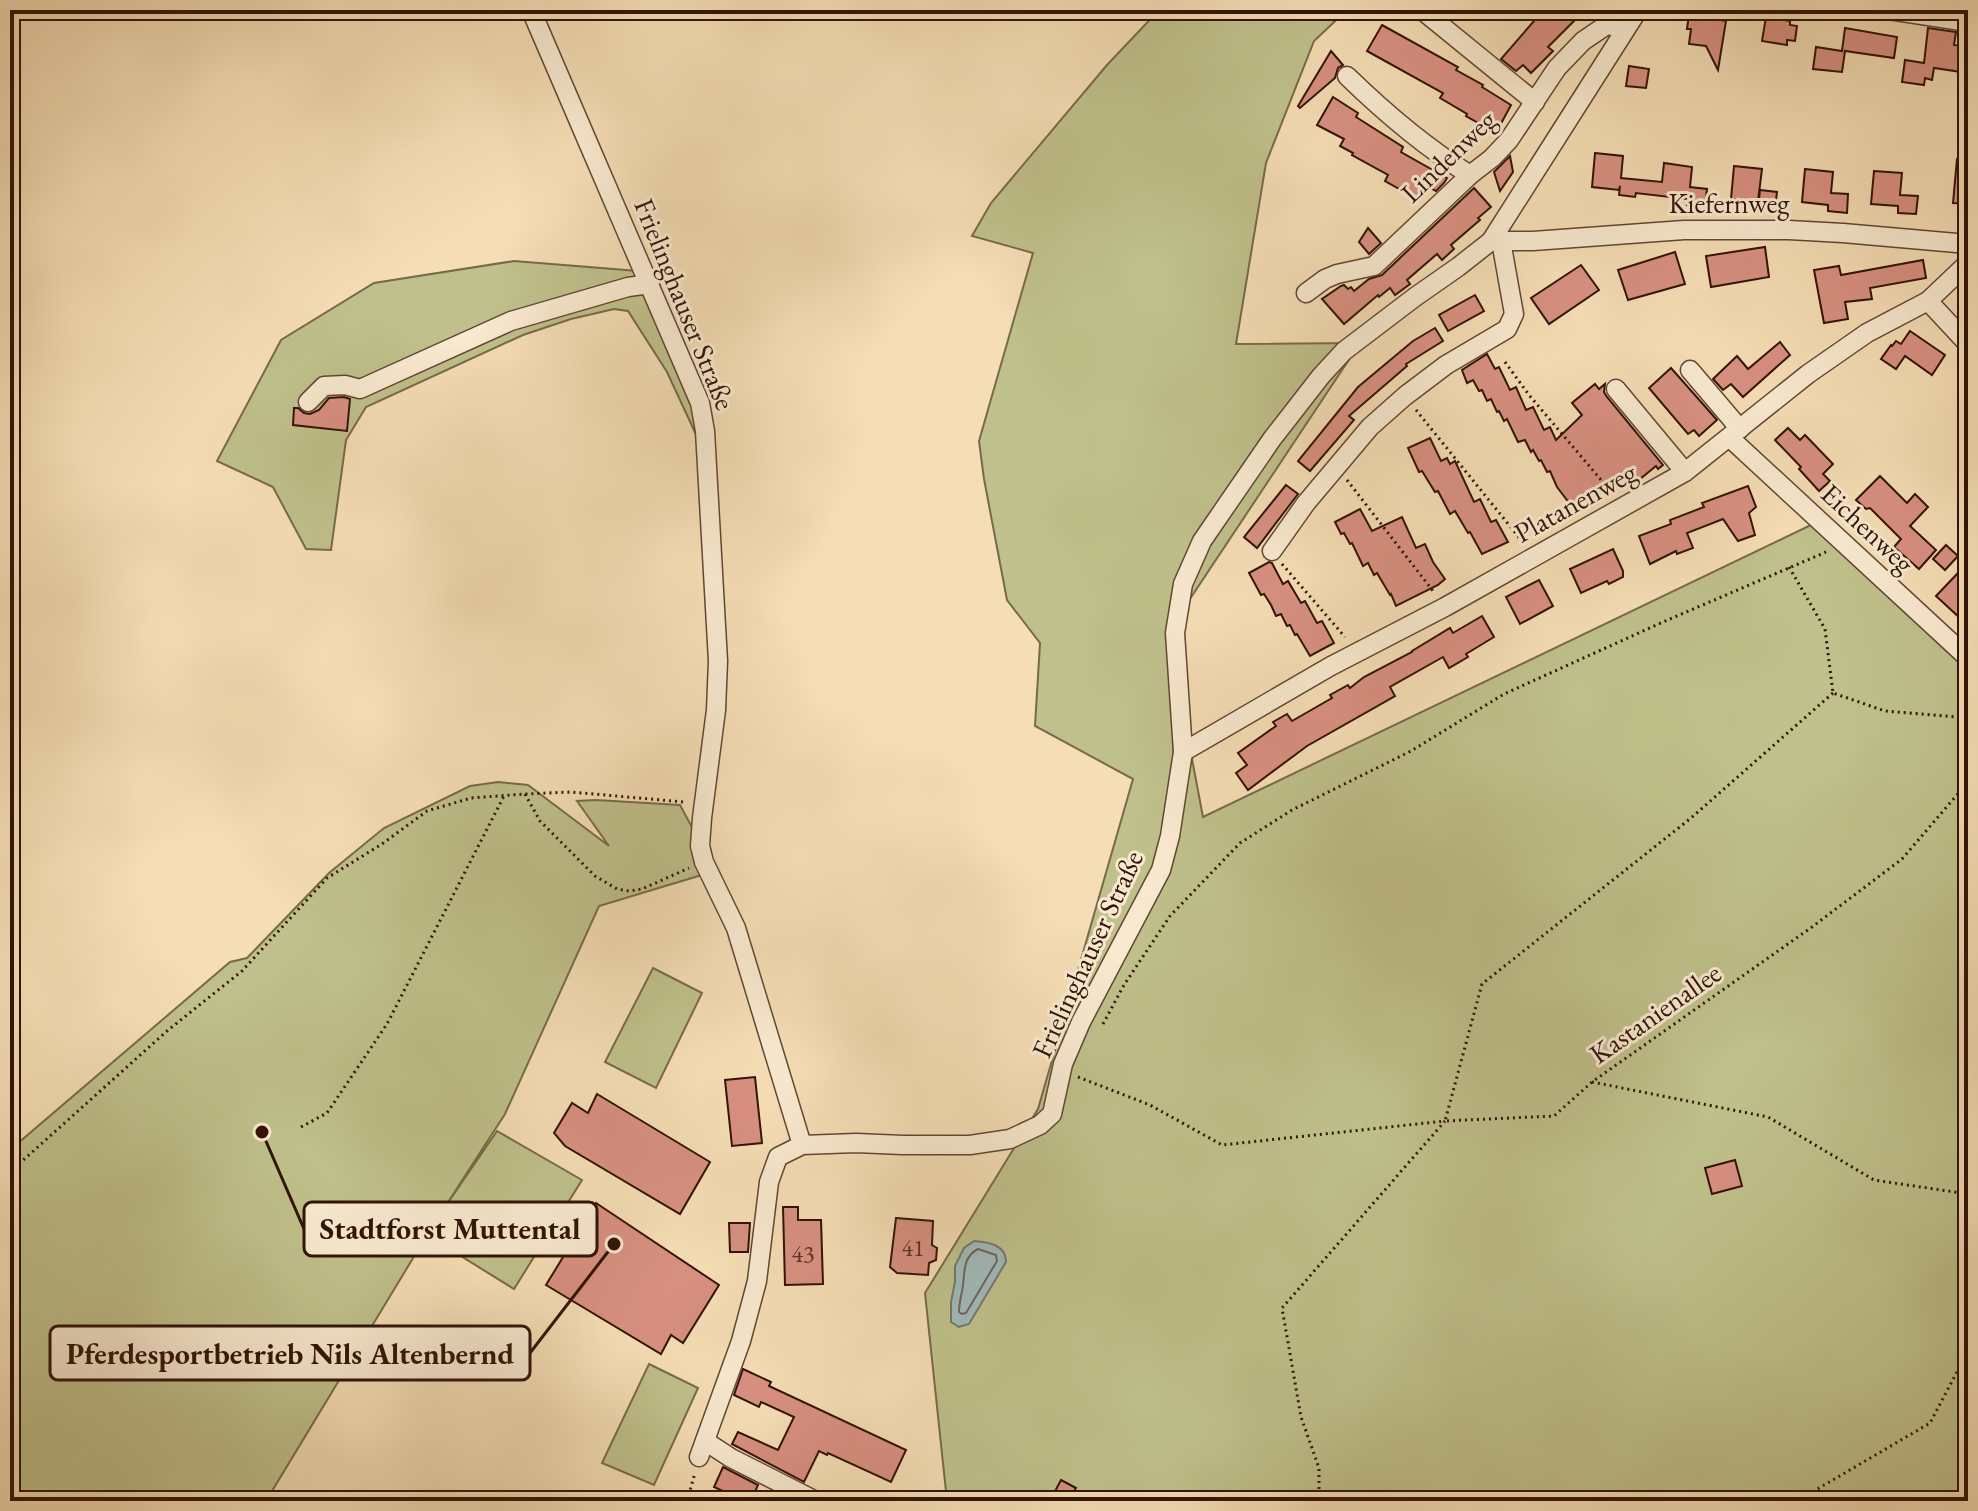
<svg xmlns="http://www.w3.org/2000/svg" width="1978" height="1511" font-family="'EB Garamond',serif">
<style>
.green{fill:#bfc08b;stroke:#786a49;stroke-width:2}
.water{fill:#a1b9b9;stroke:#747772;stroke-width:2}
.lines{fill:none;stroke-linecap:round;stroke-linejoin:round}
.shore{stroke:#696660;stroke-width:2}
.building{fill:#d89081;stroke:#311307;stroke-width:2}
.minor-casing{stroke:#624632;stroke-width:21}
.path{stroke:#311307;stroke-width:3;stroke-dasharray:2 4;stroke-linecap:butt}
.minor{stroke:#f8e9cf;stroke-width:18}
.labels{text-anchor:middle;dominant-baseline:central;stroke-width:6;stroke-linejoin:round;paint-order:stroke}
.number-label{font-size:24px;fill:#5b3226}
.street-label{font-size:28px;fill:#311307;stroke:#f8e9cf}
.leader{fill:none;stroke:#311307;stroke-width:3}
.callout-dot{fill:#311307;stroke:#f8e9cf;stroke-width:3}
.callout{fill:#f8e9cf;stroke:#311307;stroke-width:3}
.callout-label{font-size:30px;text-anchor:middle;font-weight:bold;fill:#311307}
</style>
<rect width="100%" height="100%" fill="#f5ddb5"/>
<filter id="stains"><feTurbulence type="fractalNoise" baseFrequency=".0025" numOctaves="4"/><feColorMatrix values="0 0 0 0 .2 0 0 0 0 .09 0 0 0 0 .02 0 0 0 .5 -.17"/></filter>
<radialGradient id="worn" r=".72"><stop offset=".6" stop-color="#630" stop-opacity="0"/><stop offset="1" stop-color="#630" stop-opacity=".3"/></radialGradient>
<!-- green -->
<g class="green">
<path d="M1159 10H1347L1314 41 1266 163 1236 344 1360 343 1168 632 1203 817 1815 523 1968 669V1501H947L925 1293 1038 1109 1133 779 1035 726 1040 643 1007 600 984 479 979 441 1033 253 972 236 991 203 1107 65Z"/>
<path d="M514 261 638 271 689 393 699 441 667 372 628 311 614 309 571 319 523 335 366 407 346 440 331 550 306 549 273 487 217 461 281 340 374 283Z"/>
<path d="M498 782 528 785 609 846 577 801 596 800 680 805 694 831 705 874 599 906 505 1114 441 1213 497 1131 582 1180 514 1289 427 1235 266 1501H10V1150L230 962 247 958 329 873 384 828 470 786Z"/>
<path d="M653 968 702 993 656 1088 605 1062Z"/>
<path d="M649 1364 698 1388 654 1485 602 1463Z"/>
</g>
<!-- water -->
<path class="water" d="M974 1241C989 1242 1006 1245 1006 1262L969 1324 959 1327 951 1322V1302L955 1282V1266L964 1248Z"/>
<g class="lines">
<!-- shore -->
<path class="shore" d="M978 1249 996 1255 997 1261 966 1313 962 1314 959 1312C959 1302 962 1294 963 1285 965 1270 963 1257 978 1249Z"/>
</g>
<!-- building -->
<g class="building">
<path d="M1523 10H1585L1548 47 1553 51 1531 73 1523 65 1516 71 1501 59 1534 21Z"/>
<path d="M1689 14 1726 21 1718 70 1706 46 1689 44 1691 29H1687Z"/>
<path d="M1766 17 1790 21V25L1797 26 1795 41 1787 40V45L1762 41Z"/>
<path d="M1382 25 1458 67 1456 70 1483 85 1482 87 1511 105 1496 133 1466 116 1467 114 1440 98 1443 93 1367 51Z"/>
<path d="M1845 28 1897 37 1894 58 1845 51 1842 72 1813 69 1816 47 1842 51Z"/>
<path d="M1928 28 1956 32 1954 45 1968 47V73L1934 68 1932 80 1925 78 1924 85 1902 82 1905 60 1924 63Z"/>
<path d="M1331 51 1343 65 1338 68 1335 78 1300 108 1298 106Z"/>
<path d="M1629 66 1649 69 1646 88 1626 86Z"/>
<path d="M1333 97 1358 113 1356 117 1403 147 1401 152 1447 178 1444 183 1436 191 1427 186 1419 200 1385 181 1388 175 1352 155 1353 153 1340 146 1344 139 1317 125Z"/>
<path d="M1595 153 1623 156 1621 178 1662 182 1664 163 1692 167 1690 187 1707 189 1705 207 1687 205 1688 199 1636 193 1635 197 1619 195 1620 186 1619 190 1592 187Z"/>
<path d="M1510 156 1513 172 1500 191 1494 172Z"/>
<path d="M1957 159H1968V204L1953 203Z"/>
<path d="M1734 166 1762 169 1758 201 1731 199Z"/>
<path d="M1805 169 1833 172 1831 193 1848 194 1847 213 1828 211V205L1802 202Z"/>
<path d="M1874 171 1902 173 1900 195 1918 196 1916 214 1898 213V206L1871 204Z"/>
<path d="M1474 188 1491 207 1478 218 1480 220 1451 245 1454 249 1442 260 1437 254 1407 280 1410 284 1395 295 1390 288 1379 297 1378 295 1344 324 1322 299 1341 286 1344 285 1348 289 1351 287 1354 291 1369 279 1382 275Z"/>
<path d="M1760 190 1777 192 1775 209 1758 207Z"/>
<path d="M1368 228 1381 243 1369 254 1359 242Z"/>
<path d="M1765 247 1769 277 1711 287 1706 256Z"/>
<path d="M1675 252 1685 284 1628 300 1618 270Z"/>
<path d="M1923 260 1926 278 1870 288 1872 299 1845 302 1848 319 1824 323 1814 270 1839 266 1841 275Z"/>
<path d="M1581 265 1599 290 1549 324 1531 298Z"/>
<path d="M1475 295 1484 311 1448 331 1439 315Z"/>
<path d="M1435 328 1443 341 1406 364 1407 366 1349 416 1354 420 1310 471 1298 461 1358 387 1413 341Z"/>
<path d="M1910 331 1945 355 1932 375 1905 356 1896 369 1881 359 1891 345 1892 346 1896 341 1901 344Z"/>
<path d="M1780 342 1790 355 1743 397 1731 384 1723 390 1713 379 1737 356 1748 369Z"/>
<path d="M1487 354 1495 369 1499 367 1510 390 1516 387 1526 410 1533 407 1544 430 1550 427 1556 440 1582 415 1572 403 1595 384 1599 389 1605 384 1604 392 1607 397 1663 465 1658 469 1656 466 1629 488 1621 478 1570 504 1557 487 1550 471 1547 472 1541 460 1539 461 1533 450 1531 452 1525 440 1518 442 1507 419 1504 421 1499 411 1497 412 1491 399 1487 401 1482 390 1479 391 1473 380 1467 383 1462 370Z"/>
<path d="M1671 368 1717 420 1699 436 1694 430 1688 434 1649 388Z"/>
<path d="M344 397 350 399 347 431 293 425 294 408H298L304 413 310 414 319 410 329 398Z"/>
<path d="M1788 428 1800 440 1805 435 1833 464 1823 474 1830 481 1819 491 1799 469 1801 467 1775 440Z"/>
<path d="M1430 438 1441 461 1447 458 1450 464 1455 461 1474 502 1480 499 1491 522 1496 520 1508 542 1482 554 1470 532 1468 533 1455 511 1450 514 1438 491 1435 492 1422 471 1419 472 1408 448Z"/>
<path d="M1880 476 1907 503 1915 494 1928 507 1910 526 1936 550 1919 569 1894 547 1901 539 1870 508 1866 509 1856 500Z"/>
<path d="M1286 485 1298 494 1257 548 1244 537Z"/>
<path d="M1748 486 1756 507 1749 513 1755 535 1738 541 1723 519 1687 533 1693 548 1677 554 1676 551 1650 564 1639 536 1671 524 1670 520 1704 507 1702 503Z"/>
<path d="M1360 509 1372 531 1402 517 1416 548 1425 544 1433 562 1445 579 1438 585 1396 606 1391 594 1390 595 1377 573 1374 575 1368 563 1363 566 1352 543 1350 544 1344 533 1341 534 1335 522Z"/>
<path d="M1946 545 1958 556 1945 570 1933 559Z"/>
<path d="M1613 549 1623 571V577L1609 584 1607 581 1581 593 1570 569Z"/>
<path d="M1269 562 1272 563 1283 584 1288 581 1301 603 1305 601 1317 623 1322 621 1334 643 1310 656 1297 634 1295 635 1290 625 1287 626 1281 614 1276 616 1271 605 1264 594 1261 595 1249 573Z"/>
<path d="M1957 574 1968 585V612L1961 619 1936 596Z"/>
<path d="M1539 580 1553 606 1520 624 1506 597Z"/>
<path d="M1482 616 1494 637 1466 654 1468 657 1449 668 1443 657 1390 687 1395 696 1307 746 1248 790 1236 773 1247 765 1238 753 1276 726 1273 722 1287 714 1292 721 1332 698 1330 695 1348 685 1350 688 1364 677 1412 652V651L1450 628 1453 633Z"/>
<path d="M755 1077 762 1143 732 1146 725 1080Z"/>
<path d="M597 1094 710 1162 680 1214 565 1146 554 1133 572 1103 588 1113Z"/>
<path d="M1735 1160 1742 1186 1712 1194 1705 1168Z"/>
<path d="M596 1203 719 1285 683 1343 671 1335 661 1354 546 1285Z"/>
<path d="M783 1207H798V1220H821L823 1284 785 1285Z"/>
<path d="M896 1218 933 1221 932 1245 937 1248 936 1260 929 1263 928 1275 897 1273 890 1267Z"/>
<path d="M729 1223H750L748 1252H730Z"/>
<path d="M743 1369 771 1382 769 1386 906 1450 891 1482 828 1453 827 1455 819 1451 804 1482 732 1444 738 1432 778 1450 794 1417 761 1402 759 1407 734 1395Z"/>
<path d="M723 1467 758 1485 751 1501H744L714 1487Z"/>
<path d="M1061 1480 1076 1488 1068 1501 1054 1493Z"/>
</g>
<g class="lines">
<defs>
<g id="minor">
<path d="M531 10 700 403 705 431 718 661 716 710 702 818 700 846 704 862 736 928 802 1145"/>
<path d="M1422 10 1535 102"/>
<path d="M1889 10 1968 22"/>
<path d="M1347 76C1385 113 1425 147 1470 175"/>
<path d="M1491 241H1533L1684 230H1789L1843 233 1968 244"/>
<path d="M1306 293 1325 279 1337 274 1374 266 1470 175 1492 158 1509 140 1557 68 1583 41 1608 24 1624 31"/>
<path d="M1928 301 1968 344"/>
<path d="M1690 370 1740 429"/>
<path d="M1616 389 1685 472"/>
<path d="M308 402 324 386 345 385 360 389 511 321 628 287 650 284"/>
<path d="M1730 438 1968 658"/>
<path d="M1272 551 1306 503 1370 427 1405 396 1446 365 1507 329 1514 314 1501 241"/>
<path d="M1183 752 1331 666 1445 607 1685 472 1808 374 1867 333 1928 301 1968 263"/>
<path d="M705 1441 731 1458 816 1501"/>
<path d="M699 1457 741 1341 757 1281 769 1182 778 1157 802 1145 856 1143 903 1145H970L1010 1139 1040 1125 1052 1114 1063 1064 1081 1022 1161 870 1170 836 1183 752 1175 633 1183 584 1202 541 1272 439 1321 376 1344 351 1415 297 1458 267 1491 241 1638 10"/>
</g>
</defs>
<!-- minor casing -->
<use href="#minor" class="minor-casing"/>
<!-- path -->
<g class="path">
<path d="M1505 362 1529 395 1613 494"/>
<path d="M1416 410 1522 541"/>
<path d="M1347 480 1433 591"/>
<path d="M1282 564 1345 637"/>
<path d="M1789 567 1825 629 1833 693 1885 711 1968 718"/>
<path d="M1833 693 1691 818 1482 984 1445 1121 1554 1116 1592 1082 1812 927 1902 859 1968 782"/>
<path d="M525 794 540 821 595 876 617 889 629 891 642 889 689 868"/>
<path d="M1103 1024 1124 985 1170 916 1240 843 1292 810 1411 751 1504 694 1663 622 1826 552"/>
<path d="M1078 1077 1150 1105 1222 1145 1445 1121"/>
<path d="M1592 1082 1768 1117 1874 1180 1968 1194"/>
<path d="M301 1127 327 1113 387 1024 504 796"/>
<path d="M10 1172 167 1031 242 971 327 878 382 844 427 811 471 798 525 794 571 792 684 802"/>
<path d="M687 1501 695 1473"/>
<path d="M1319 1501V1468L1301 1417 1282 1308 1445 1121"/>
<path d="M1797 1501 1930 1423 1968 1351"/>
</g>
<!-- minor -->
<use href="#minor" class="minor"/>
</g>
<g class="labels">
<!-- number labels -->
<g class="number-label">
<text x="913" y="1247">41</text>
<text x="803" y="1253">43</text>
</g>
<!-- street labels -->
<g class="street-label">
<text transform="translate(1448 156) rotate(-44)">Lindenweg</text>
<text x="1729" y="203">Kiefernweg</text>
<text transform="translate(685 304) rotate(68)">Frielinghauser Straße</text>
<text transform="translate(1575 502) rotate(-29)">Platanenweg</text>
<text transform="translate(1868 528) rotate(43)">Eichenweg</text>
<text transform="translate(1087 954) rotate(-65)">Frielinghauser Straße</text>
<text transform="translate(1655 1013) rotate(-35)">Kastanienallee</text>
</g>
</g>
<!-- callouts -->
<path class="leader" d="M262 1132L304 1229M614 1244L530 1353"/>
<g class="callout-dot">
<circle cx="262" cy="1132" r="8"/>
<circle cx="614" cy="1244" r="8"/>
</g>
<g class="callout">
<rect x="304" y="1202" width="293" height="54" rx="8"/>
<rect x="50" y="1326" width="480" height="54" rx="8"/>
</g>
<g class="callout-label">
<text x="450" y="1239">Stadtforst Muttental</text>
<text x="290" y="1364">Pferdesportbetrieb Nils Altenbernd</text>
</g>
<!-- margin -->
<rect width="1978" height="1511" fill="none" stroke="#f5ddb5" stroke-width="40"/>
<rect x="12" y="12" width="1954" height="1487" fill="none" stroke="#311307" stroke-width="4"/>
<rect x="20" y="20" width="1938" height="1471" fill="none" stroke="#311307" stroke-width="2"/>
<rect width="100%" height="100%" filter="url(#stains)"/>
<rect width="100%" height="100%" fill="url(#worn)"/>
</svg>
